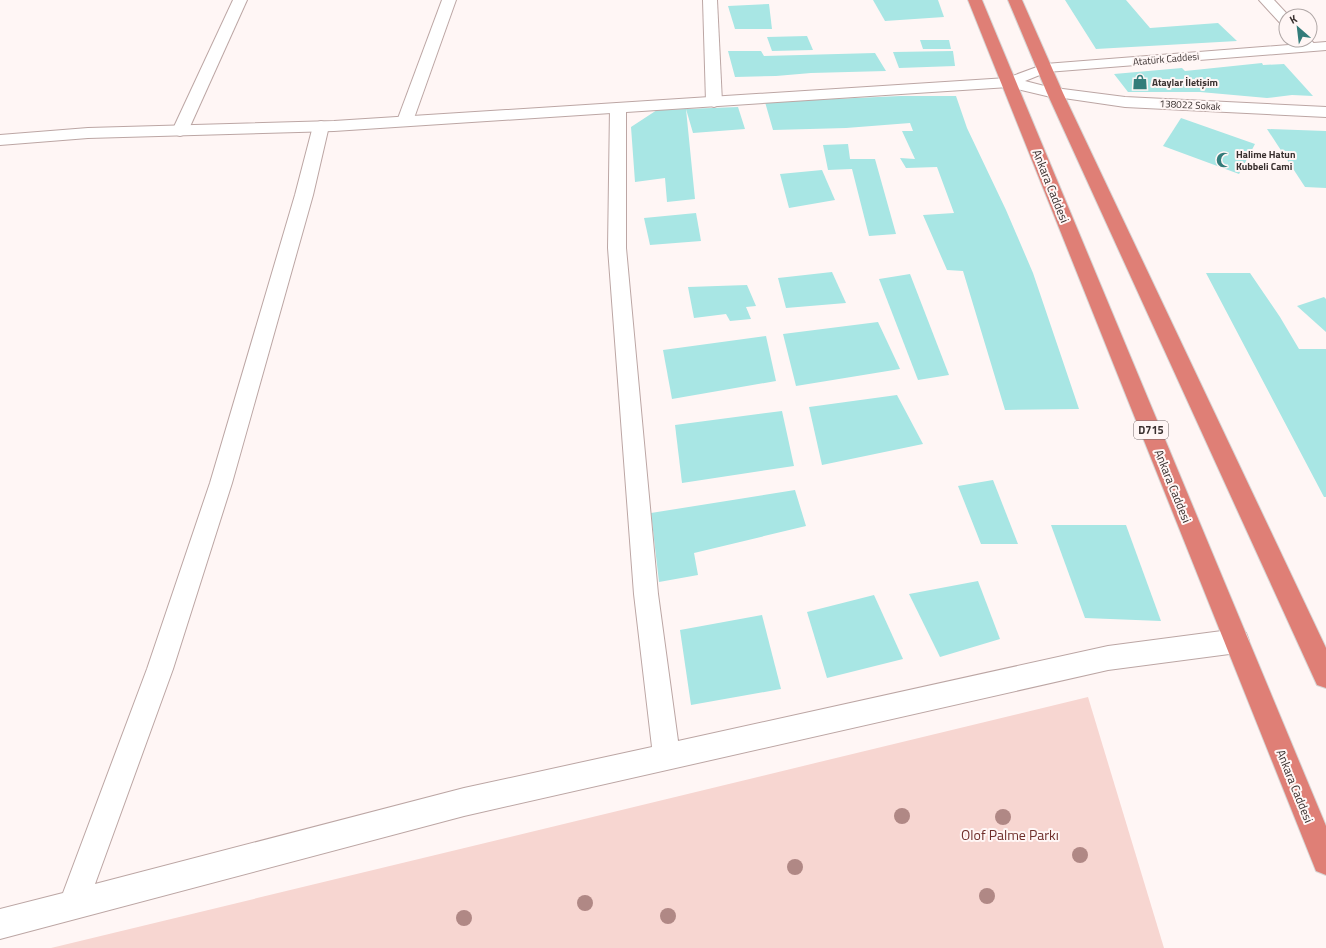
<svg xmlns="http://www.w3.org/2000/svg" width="1326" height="948" font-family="'Titillium Web',sans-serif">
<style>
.green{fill:#f7d6d1}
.building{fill:#a8e6e4}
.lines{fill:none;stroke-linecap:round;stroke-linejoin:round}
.street-casing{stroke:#bca6a4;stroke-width:2}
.secondary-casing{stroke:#bca6a4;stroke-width:2}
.highway-casing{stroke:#d7d6d5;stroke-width:2}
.street{fill:#fff;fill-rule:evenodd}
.secondary{fill:#fff;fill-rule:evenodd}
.highway{fill:#df7f76;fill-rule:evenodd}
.tree{fill:#b08885}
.labels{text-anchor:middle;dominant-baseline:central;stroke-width:4;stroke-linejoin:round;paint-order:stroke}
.far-street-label{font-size:10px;fill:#39302f;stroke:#fff6f5}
.far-poi-label{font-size:10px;font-weight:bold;fill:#39302f;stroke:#fff6f5;text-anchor:start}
.shield{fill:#fff6f5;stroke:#746b6a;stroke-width:1}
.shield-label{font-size:11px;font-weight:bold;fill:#39302f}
.street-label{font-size:12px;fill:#39302f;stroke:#fff6f5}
.near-park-label{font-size:14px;fill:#6f2e2a;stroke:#fff6f5}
</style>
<rect width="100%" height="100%" fill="#fff6f5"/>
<!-- green -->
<path class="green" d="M1088 697 1164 948H51Z"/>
<!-- building -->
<g class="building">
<path d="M873 0H938L944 17 885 21Z"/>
<path d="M1065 0H1126L1150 28 1218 23 1237 41 1096 49Z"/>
<path d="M769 4 772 29H735L728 6Z"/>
<path d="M807 36 813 50 772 51 767 37Z"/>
<path d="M920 40H949L951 49H923Z"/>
<path d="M728 51H761L764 56 875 53 886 71 811 73 776 76 735 77Z"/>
<path d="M953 51 955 66 899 68 893 52Z"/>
<path d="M1262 63 1263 65 1284 64 1313 96 1292 95 1267 98 1200 92H1128L1114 74 1182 68 1185 71Z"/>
<path d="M901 96H956L967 128 1006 210 1033 273 1079 409 1005 410 963 271 947 270 923 215 954 213 937 167 906 168 900 158 915 159 902 131H913L910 123 846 128 773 130 765 102Z"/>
<path d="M738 107 745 129 693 133 686 109 695 199 667 202 665 178 635 182 631 127 657 110 686 109Z"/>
<path d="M1181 118 1255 144 1239 174 1163 146Z"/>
<path d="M1267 129 1326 131V188L1305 187Z"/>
<path d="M848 144 850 159H875L896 234 869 236 852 169 828 170 823 145Z"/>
<path d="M822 170 835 200 789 208 780 174Z"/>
<path d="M696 213 701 241 650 245 644 218Z"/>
<path d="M832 272 846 303 786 308 778 278Z"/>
<path d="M1206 273H1250L1280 317 1299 349H1326V497H1324Z"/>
<path d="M910 274 949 375 918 380 879 279Z"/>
<path d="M747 285 756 306 746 307 751 319 730 321 726 314 694 318 688 287Z"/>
<path d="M1324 297 1326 299V332L1297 306Z"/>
<path d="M878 322 900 369 796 386 783 334Z"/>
<path d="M766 336 776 381 672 399 663 350Z"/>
<path d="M897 395 923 444 822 465 809 407Z"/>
<path d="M782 411 794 466 682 483 675 425Z"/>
<path d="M993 480 1018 544H981L958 486Z"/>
<path d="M795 490 806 526 694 553 698 575 659 582 651 513Z"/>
<path d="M1051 525H1126L1161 621 1085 618Z"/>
<path d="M978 581 1000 639 940 657 909 594Z"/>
<path d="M874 595 903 659 827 678 807 612Z"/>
<path d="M762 615 781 689 691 705 680 630Z"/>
</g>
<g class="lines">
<defs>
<g id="street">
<path d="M233 0H247L188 131 186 134 180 136 174 134 172 131Z"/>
<path d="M442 0H456L413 121 411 124 405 126 399 124 397 121Z"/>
<path d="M703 0H717L722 102 719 105 714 107 709 105 706 102Z"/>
<path d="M1259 0H1274L1289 16H1286V25L1281 24Z"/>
<path d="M1310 39 1317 47 1315 50C1306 52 1301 47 1296 40Z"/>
<path d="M1055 88 1125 97 1326 107V117L1125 107 1050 96 1047 93 1050 90Z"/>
<path d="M618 103 624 105 626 108V248L658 594 678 741 1108 646 1237 629 1246 633 1249 641 1246 649 1237 653 1108 670 464 816 0 939V909L63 893 147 669 210 483 295 195 313 126 315 123 321 121 327 123 329 126 313 195 232 483 173 669 95 884 464 788 652 747 634 594 608 248 610 108 612 105Z"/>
</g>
<path id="secondary" d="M1326 42V50L1047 72 1025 81 1060 90 1063 93 1060 96 1055 98 1009 87 334 131 88 138 0 145V135L88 128 334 121 1007 78 1045 64Z"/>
<g id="highway">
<path d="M968 0H982L1326 826V875L1316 871 1312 861Z"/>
<path d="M1008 0H1022L1063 93 1326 648V688L1317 685 1047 93Z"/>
</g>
</defs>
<!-- street casing -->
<use href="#street" class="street-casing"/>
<!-- secondary casing -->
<use href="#secondary" class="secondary-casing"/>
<!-- highway casing -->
<use href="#highway" class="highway-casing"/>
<!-- street -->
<use href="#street" class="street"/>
<!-- secondary -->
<use href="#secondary" class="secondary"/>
<!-- highway -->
<use href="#highway" class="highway"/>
</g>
<!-- trees -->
<g class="tree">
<circle cx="902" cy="816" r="8"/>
<circle cx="1003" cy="817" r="8"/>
<circle cx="1080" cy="855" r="8"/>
<circle cx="795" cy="867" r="8"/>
<circle cx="987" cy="896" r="8"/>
<circle cx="585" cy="903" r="8"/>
<circle cx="668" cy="916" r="8"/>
<circle cx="464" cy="918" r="8"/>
</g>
<!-- icons -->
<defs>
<symbol id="shop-bare" viewBox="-9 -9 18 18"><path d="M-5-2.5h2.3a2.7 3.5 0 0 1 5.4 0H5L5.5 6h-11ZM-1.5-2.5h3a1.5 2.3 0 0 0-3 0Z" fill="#337c7a" stroke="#fff6f5" stroke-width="2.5" paint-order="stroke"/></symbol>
<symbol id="mosque-bare" viewBox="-9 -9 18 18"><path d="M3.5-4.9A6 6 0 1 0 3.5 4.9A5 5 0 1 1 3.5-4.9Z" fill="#337c7a" stroke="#fff6f5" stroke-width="2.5" paint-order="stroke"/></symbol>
</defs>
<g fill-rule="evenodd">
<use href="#shop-bare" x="1129" y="71" width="22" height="22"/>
<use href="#mosque-bare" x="1213" y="149" width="22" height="22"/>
</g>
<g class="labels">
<!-- far-street labels -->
<g class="far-street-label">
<text transform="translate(1166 59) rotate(-5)">Atatürk Caddesi</text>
<text transform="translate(1190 105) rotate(3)">138022 Sokak</text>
</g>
<!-- far-poi labels -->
<g class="far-poi-label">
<text x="1152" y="82">Ataylar İletişim</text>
<text x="1236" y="154">Halime Hatun<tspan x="1236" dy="12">Kubbeli Cami</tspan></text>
</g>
<!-- shield labels -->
<rect class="shield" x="1134" y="421" width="34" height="18" rx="3"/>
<g class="shield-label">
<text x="1151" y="430">D715</text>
</g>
<!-- street labels -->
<g class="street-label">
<text transform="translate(1051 186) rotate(68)">Ankara Caddesi</text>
<text transform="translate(1173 486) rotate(68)">Ankara Caddesi</text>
<text transform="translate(1295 786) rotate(68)">Ankara Caddesi</text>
</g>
<!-- near-park labels -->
<g class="near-park-label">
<text x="1010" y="834">Olof Palme Parkı</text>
</g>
</g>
<!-- north arrow -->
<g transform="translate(1298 28) rotate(332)"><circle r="19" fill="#fff6f5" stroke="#b0a7a6"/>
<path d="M0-3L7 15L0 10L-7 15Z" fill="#337c7a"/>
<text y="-6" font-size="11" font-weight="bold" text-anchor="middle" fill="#39302f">K</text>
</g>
</svg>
